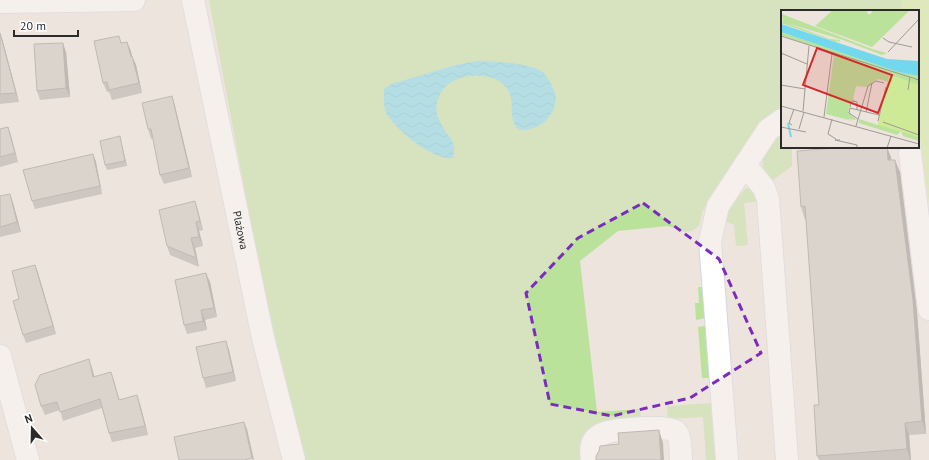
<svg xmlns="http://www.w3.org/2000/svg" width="929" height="460" font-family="'PT Sans',sans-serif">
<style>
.grass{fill:#bae29a}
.pitch{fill:#ceea96}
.water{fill:url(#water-waves)}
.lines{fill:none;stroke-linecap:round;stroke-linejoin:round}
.minor-casing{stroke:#d2d7e3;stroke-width:24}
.minor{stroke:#fff;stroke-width:22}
.wall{fill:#a9a59f}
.shaded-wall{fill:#8a8682}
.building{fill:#c5c0b9;stroke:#8a8682}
.marked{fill:none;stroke:#7b2cbf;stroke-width:3;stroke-dasharray:8 5;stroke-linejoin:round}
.labels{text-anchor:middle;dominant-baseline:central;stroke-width:4;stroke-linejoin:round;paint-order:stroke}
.street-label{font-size:11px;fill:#2b2b2b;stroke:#fff}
.inset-river{fill:none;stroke:#72d8ed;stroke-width:2}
.inset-road{fill:none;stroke:#9f9a96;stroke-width:1}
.view{fill:#d62828;fill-opacity:0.15;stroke:#d62828;stroke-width:2}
.inset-edge{fill:none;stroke:#2b2b2b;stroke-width:2}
</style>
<defs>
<pattern id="water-waves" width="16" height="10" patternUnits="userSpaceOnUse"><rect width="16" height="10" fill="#72d8ed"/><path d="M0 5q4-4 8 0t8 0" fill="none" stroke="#63bacb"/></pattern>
</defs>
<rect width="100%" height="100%" fill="#ede4dd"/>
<!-- grass -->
<g class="grass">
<path d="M209 0H901L902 11H782V109L767 117 703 210 699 226 692 231 683 232 676 228 667 226 618 231 580 261 597 412 640 409 641 422 599 425 584 460H304L259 267Z"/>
<path d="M782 130V147H792V166L773 180 763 168C761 150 772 143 782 130Z"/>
<path d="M746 188 752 189 760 201 744 203 748 245 736 246 734 225 722 220 738 197Z"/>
<path d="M698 287H703L705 318 696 320 695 303H699Z"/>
<path d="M705 326 709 378H702L698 327Z"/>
<path d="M711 403 716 460H706L703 417 668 419 667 406Z"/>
</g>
<!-- pitch -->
<path class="pitch" d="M901 0H929V204L918 123V11H902Z"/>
<!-- water -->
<path class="water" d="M477 61C492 61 531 63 543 72 546 75 549 80 551 84 555 91 557 97 555 104 553 114 546 123 536 127 530 129 521 133 516 127 509 117 514 102 509 92 499 70 460 72 445 87 443 89 442 92 440 94 433 109 437 117 445 131 447 135 452 138 453 143 455 148 454 153 453 158 434 161 398 132 388 116 383 109 384 97 384 89L391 84 456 65Z"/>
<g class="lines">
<defs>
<g id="minor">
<path id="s1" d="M193 0 263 338 294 460"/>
<path d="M0 2 134 0"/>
<path d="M910 153 929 309"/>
<path d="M745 165 764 188 768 199 787 460"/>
<path d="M0 356 28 460"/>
<path d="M592 460C591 453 590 445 595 439 598 436 603 433 608 432 617 429 668 425 675 431 682 436 680 452 681 460"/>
<path d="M727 460 710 241 718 206 768 130 782 120"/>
</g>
</defs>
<!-- minor casing -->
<use href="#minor" class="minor-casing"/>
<!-- minor -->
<use href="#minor" class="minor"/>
</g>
<!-- wall -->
<g class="wall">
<path d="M0 33 3 42 19 102 0 104Z"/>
<path d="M127 42 132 56 136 65 142 93 112 100 109 92H107L103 83 122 43Z"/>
<path d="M66 52 70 97 40 100 37 91Z"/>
<path d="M172 96 175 106 192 177 164 184 160 175 153 138 151 139 148 129Z"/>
<path d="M8 127 11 136 18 162 0 167V129Z"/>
<path d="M120 136 121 141 127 166 107 170 105 165Z"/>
<path d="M93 154 96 162 102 194 35 209 32 201Z"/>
<path d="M891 157V160L900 172 917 312 926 434 909 435 911 460H819L817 456 819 405 806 220H805L801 207Z"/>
<path d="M0 196 13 203 21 232 0 237Z"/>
<path d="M198 211 203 230 199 231 203 246 195 248 199 267 170 255 167 246Z"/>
<path d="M35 265 38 273 56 334 26 343 23 335 19 299Z"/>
<path d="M210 282 217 317 205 320 207 330 187 334 184 325Z"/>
<path d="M229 350 236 381 206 388 203 378Z"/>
<path d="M92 368 94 377 114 381 119 400 140 404 148 435 112 442 109 433 102 408 63 421 60 410 45 415 41 406Z"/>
</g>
<!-- shaded-wall -->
<g class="shaded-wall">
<path d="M0 33 3 42 19 102 16 93Z"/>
<path d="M127 42 131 51 134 66 131 57Z"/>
<path d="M63 43 66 52 70 97 66 88Z"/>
<path d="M132 56 136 65 142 93 139 83Z"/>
<path d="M172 96 175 106 192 177 189 168Z"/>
<path d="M8 127 11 136 18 162 15 153Z"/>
<path d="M120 136 121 141 127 166 125 161Z"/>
<path d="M887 147 891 157 892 173 888 160Z"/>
<path d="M93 154 96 162 102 194 100 186Z"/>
<path d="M895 160 900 172 917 312 926 434 922 421Z"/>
<path d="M10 194 13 203 21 232 17 222Z"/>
<path d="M195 201 198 211 203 230 200 221Z"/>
<path d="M196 222 199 231 203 246 199 237Z"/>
<path d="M191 238 195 248 199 267 196 258Z"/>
<path d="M35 265 38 273 56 334 53 326Z"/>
<path d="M206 273 210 282 217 317 214 308Z"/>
<path d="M201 310 205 320 207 330 203 321Z"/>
<path d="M226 341 229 350 236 381 233 372Z"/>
<path d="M89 359 92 368 97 386 93 377Z"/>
<path d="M111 372 114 381 122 409 119 400Z"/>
<path d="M137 395 140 404 148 435 145 426Z"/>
<path d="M244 422 247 429 254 460H253L252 458Z"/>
<path d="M905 423 909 435 911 460H910L907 449Z"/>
<path d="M659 430 663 443 664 460H661Z"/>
</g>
<!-- building -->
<g class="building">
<path d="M0 33 16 93 0 94Z"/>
<path d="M119 36 121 43 127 42 131 57 132 56 139 83 109 90 107 82 103 83 94 41Z"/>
<path d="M63 43 66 88 37 91 34 44Z"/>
<path d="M172 96 189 168 160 175 151 129H148L142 103Z"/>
<path d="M8 127 15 153 0 157V129Z"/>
<path d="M120 136 125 161 105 165 100 141Z"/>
<path d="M847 147H887L888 160H895L913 300 922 421 905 423 907 449 817 456 814 405H819L805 206 801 207 797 151Z"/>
<path d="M93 154 100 186 32 201 23 170Z"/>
<path d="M10 194 17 222 0 227V196Z"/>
<path d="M195 201 200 221 196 222 199 237 191 238 196 258 167 246 159 210Z"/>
<path d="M35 265 53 326 23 335 13 301 19 299 12 271Z"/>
<path d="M206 273 214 308 201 310 203 321 184 325 175 280Z"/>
<path d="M226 341 233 372 203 378 196 347Z"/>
<path d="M89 359 93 377 111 372 119 400 137 395 145 426 109 433 100 399 60 412 57 402 41 406 35 385 40 375Z"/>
<path d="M244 422 252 458 245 460H179L174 437Z"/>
<path d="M659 430 661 460H596V456L599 451 600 446 619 444 618 433Z"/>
</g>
<!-- marked area -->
<path d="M0 0H929V460H0ZM643 203 719 259 761 353 690 398 612 416 550 404 526 293 578 238Z" fill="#ede4dd" fill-opacity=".55" fill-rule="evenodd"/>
<path class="marked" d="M643 203 719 259 761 353 690 398 612 416 550 404 526 293 578 238Z"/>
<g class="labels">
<!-- street labels -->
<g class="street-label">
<text stroke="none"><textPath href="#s1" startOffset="235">Plażowa</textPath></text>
</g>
</g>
<!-- overview -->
<g transform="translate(781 10)">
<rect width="138" height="138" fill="#ede4dd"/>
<path d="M52 0H91L85 2 89 5 92 0H129L91 37 34 16ZM53 44 108 64 107 72 97 69 85 77 75 76 72 89 75 91H70L67 102 76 110 66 109 75 112 45 104Z" fill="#bae29a"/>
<path d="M1 4 91 39 106 43 101 45 62 30 2 12ZM0 11 49 29 59 30 58 33 57 30 55 32 0 13ZM0 22 117 62 138 66V131L122 126 120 121 116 125 78 113V109L97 115 108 64 0 25Z" fill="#bae29a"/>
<path d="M108 64 138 75V127L97 115Z" fill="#ceea96"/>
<path d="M0 14 106 49 138 51V66L117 62 0 22Z" fill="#72d8ed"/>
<path class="inset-river" d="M7 113 10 127"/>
<path class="inset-road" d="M0 26 138 70M102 28 108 32 131 37M107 42 138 9M0 43 26 54M0 75 24 79M127 80 129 67M0 96 138 134M69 97 71 91 76 92V100M22 101 28 36M85 102 91 73M43 107 51 44M51 109 47 124 55 129M77 109 68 103 69 98 98 105M97 111 105 77M102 112 138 125M11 115 8 113 13 99M75 116 87 76 95 71 103 73M0 117 25 122M18 119 23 102M59 130H54L76 135V138M106 138 110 126"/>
<path class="view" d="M36 38 111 65 97 103 22 75Z"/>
<rect width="138" height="138" class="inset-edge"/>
</g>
<!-- north arrow -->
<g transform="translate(32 428) rotate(340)" stroke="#ffffff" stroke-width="3" paint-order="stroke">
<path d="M0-3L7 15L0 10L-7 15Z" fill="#2b2b2b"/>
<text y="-6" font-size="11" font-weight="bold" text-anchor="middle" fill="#2b2b2b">N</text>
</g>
<!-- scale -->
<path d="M14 30v6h64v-6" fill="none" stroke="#2b2b2b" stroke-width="2"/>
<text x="20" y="30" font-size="12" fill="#2b2b2b" stroke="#ffffff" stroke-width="3" paint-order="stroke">20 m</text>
</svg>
